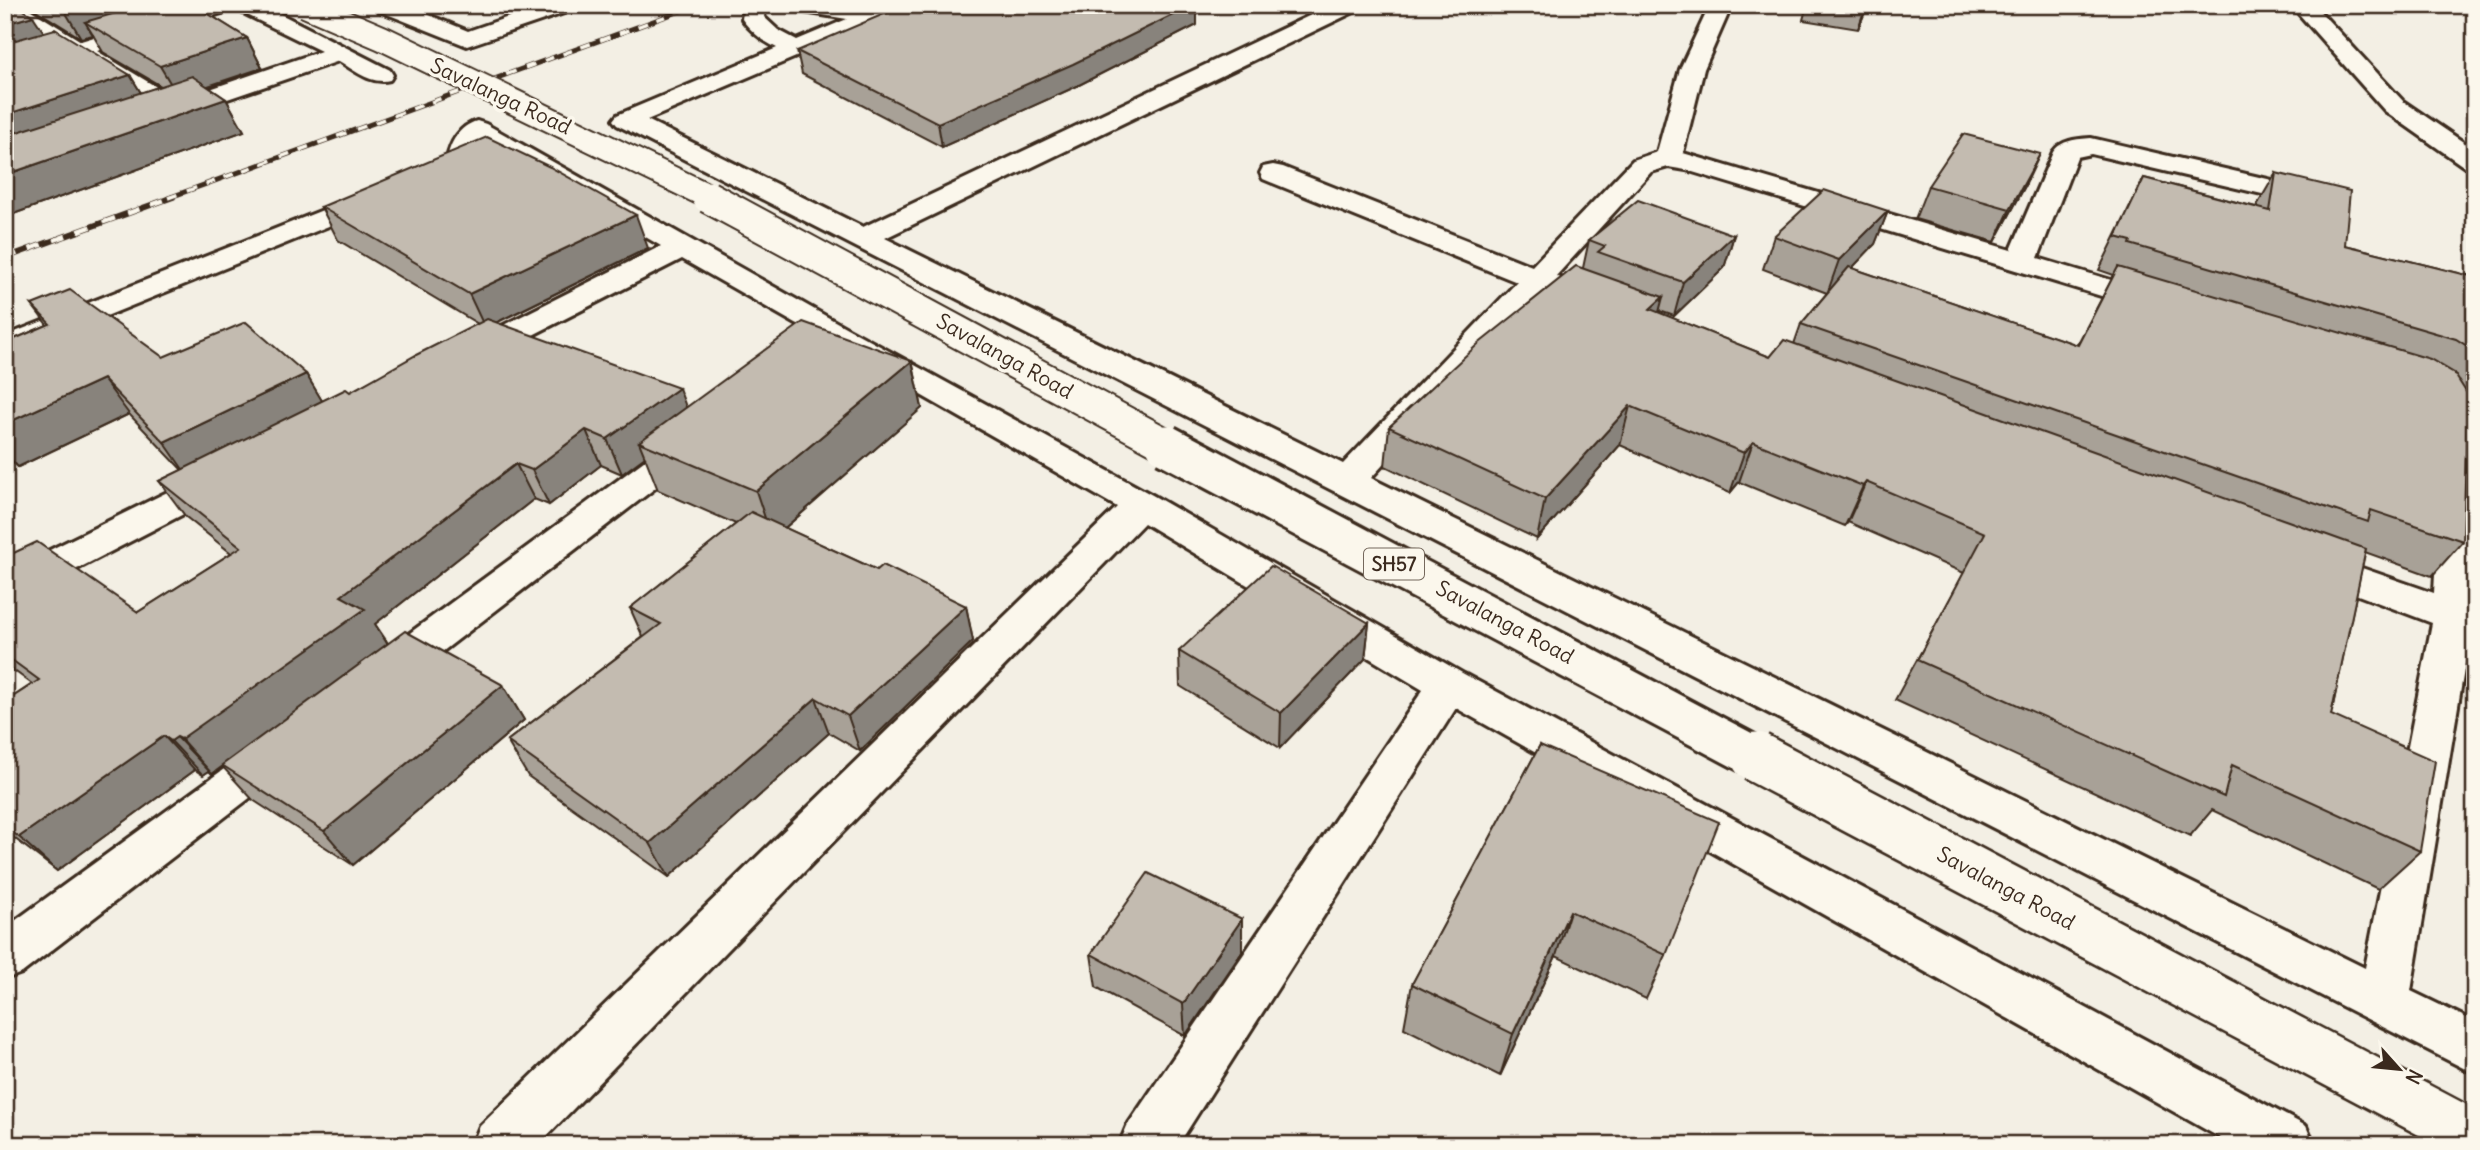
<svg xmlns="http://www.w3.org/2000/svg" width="2480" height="1150" font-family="Delius,sans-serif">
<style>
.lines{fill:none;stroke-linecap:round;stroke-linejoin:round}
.street-casing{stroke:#3b2a1e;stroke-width:6}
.street{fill:#fbf7ec;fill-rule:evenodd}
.rail-far1-casing{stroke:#3b2a1e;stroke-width:5}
.rail-casing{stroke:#3b2a1e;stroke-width:6}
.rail-far1{stroke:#fbf7ec;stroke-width:3.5;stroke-dasharray:10;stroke-linecap:butt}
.rail{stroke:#fbf7ec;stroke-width:4.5;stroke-dasharray:13;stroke-linecap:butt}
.primary-bridge-far3-casing{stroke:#3b2a1e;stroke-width:28;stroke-linecap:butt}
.primary-bridge-far2-casing{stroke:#3b2a1e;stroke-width:35;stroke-linecap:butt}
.primary-bridge-far1-casing{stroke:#3b2a1e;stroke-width:45;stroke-linecap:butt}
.primary-bridge-casing{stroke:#3b2a1e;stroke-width:54;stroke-linecap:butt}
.primary-bridge-far3{stroke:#fbf7ec;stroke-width:24}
.primary-bridge-far2{stroke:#fbf7ec;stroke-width:31}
.primary-bridge-far1{stroke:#fbf7ec;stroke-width:39}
.primary-bridge{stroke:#fbf7ec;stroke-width:49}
.wall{fill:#a8a197;stroke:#3b2a1e;stroke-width:2}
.shaded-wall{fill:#88837b;stroke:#3b2a1e;stroke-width:2}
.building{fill:#c3bbb0;stroke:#3b2a1e;stroke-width:2}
.labels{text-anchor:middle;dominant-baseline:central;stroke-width:7;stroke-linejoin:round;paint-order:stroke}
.shield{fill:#fbf7ec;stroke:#75685c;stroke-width:2}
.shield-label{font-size:19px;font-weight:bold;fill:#3b2a1e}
.street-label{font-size:21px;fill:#3b2a1e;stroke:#fbf7ec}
</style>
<rect width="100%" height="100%" fill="#f3efe4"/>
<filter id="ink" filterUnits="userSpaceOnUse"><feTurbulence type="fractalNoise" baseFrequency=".0143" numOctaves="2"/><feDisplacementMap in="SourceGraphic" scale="14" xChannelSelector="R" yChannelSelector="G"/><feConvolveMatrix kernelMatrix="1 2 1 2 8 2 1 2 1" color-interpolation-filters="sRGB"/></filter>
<g filter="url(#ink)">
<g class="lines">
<defs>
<g id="street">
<path d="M5 5H23L81 41 200 5H263L390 70 393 75 390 80C371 85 354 70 339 61L169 119 160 116 156 111 158 109 75 57 5 78V63L59 47 5 14ZM234 6 237 10 321 51 178 100 97 51 232 10Z"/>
<path d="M374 5H405L468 31 543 5H576L573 10 467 46 377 10Z"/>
<path d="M744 5H766L764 17 778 30 797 40 847 19 792 10 789 5H846L868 10 879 5H910L907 10 647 120 863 227 1332 5H1361L1358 10 885 238 1343 464 1517 282 1263 179 1260 173 1263 167 1273 165 1283 167 1532 266 1633 160 1657 152 1680 69 1710 5H1732L1704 69 1683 153 2011 250 2053 152C2061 140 2077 139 2091 138L2285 183 2289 189 2285 195 2275 197 2091 154 2077 157 2038 258 2168 297 2172 304 2168 311 2157 313 1686 170 1668 167 1651 172 1556 276 1568 281 1572 287 1568 293 1557 296 1542 292 1371 478 2365 968 2432 623 2297 572 2291 563 2297 554 2310 550 2434 593 2439 497 2444 488 2457 485 2470 488 2475 496 2473 615 2411 991 2475 1022V1074L617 125 613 120 617 115 777 48C763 41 751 32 742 19Z"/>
<path d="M2291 5H2314L2403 101 2475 150V170L2466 168 2385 111Z"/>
<path d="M477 121 486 124 847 328 1154 496 1464 674 2306 1126 2314 1145H2233L1456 708 1178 1145H1119L1127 1126 1423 690 1144 523 538 1145H472L480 1126 1117 507 682 259 482 361 471 364 460 361 455 354 460 347 661 246 480 141 468 170C452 176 434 187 416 183L412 177 416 171 447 159C450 143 459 126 477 121Z"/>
<path d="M373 190 383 192 387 198 383 204 5 357V336Z"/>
<path d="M694 430 706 433 711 441 706 449 399 685 384 690 369 685 363 674 369 663 682 433Z"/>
<path d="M221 468 234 472 239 480 234 488 19 599 5 603V572L208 472Z"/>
<path d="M279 735 294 740 301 752 294 764 22 973 5 979V928L264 740Z"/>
</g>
</defs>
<!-- street casing -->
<use href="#street" class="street-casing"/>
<!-- street -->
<use href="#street" class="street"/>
<defs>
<path id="rail-far1" d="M168 198 697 5"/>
<path id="rail" d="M5 258 173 197"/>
</defs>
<!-- rail-far1 casing -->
<use href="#rail-far1" class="rail-far1-casing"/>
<!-- rail casing -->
<use href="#rail" class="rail-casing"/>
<!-- rail-far1 -->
<use href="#rail-far1" class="rail-far1"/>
<!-- rail -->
<use href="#rail" class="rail"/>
<defs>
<path id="primary-bridge-far3" d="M305 5 382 38 712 198"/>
<path id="primary-bridge-far2" d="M708 197 1169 446"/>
<path id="primary-bridge-far1" d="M1166 445 1759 759"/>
<path id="primary-bridge" d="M1756 757 2475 1137"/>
</defs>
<!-- primary-bridge-far3 casing -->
<use href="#primary-bridge-far3" class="primary-bridge-far3-casing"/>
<!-- primary-bridge-far2 casing -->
<use href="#primary-bridge-far2" class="primary-bridge-far2-casing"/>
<!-- primary-bridge-far1 casing -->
<use href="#primary-bridge-far1" class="primary-bridge-far1-casing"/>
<!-- primary-bridge casing -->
<use href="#primary-bridge" class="primary-bridge-casing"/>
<!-- primary-bridge-far3 -->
<use href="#primary-bridge-far3" class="primary-bridge-far3"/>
<!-- primary-bridge-far2 -->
<use href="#primary-bridge-far2" class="primary-bridge-far2"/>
<!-- primary-bridge-far1 -->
<use href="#primary-bridge-far1" class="primary-bridge-far1"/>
<!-- primary-bridge -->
<use href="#primary-bridge" class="primary-bridge"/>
</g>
<!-- wall -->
<g class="wall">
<path d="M5 5 44 32 130 75 141 93 161 86 103 52 93 35 81 38 28 5H194L247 38 262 68 207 86 226 99 244 131 5 217Z"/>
<path d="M1807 5H1868L1858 29 1803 20Z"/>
<path d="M1197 25 1075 87 942 147 802 74 797 51Z"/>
<path d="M2276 173 2345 245 2475 277V416L2468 403 2463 541 2432 576 2365 552 2331 715 2420 851 2378 889 2212 810 2190 836 1895 700 1964 573 1848 522 1845 526 1739 482 1730 493 1620 445 1537 539 1385 466 1389 427 1583 268 1589 240 1734 235 1724 268 1674 316 1660 311 1659 313 1770 357 1794 344 1801 324 1827 293 1763 269 1774 236 1888 211 1875 244 1852 268 2077 345 2114 275 2099 270 2144 178 2256 207Z"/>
<path d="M1928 186H2025L1995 242 1915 219Z"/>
<path d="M321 207 648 248 496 323 686 407 912 361 922 408 785 528 877 570 966 606 973 641 860 751 829 733 669 877 528 776 507 741 643 637 630 608 736 524 658 490 645 457 622 474 601 465 549 505 534 499 375 624 388 643 503 685 524 720 353 865 253 800 222 766 212 774 209 771 203 775 195 770 57 871 5 831V702L32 684 5 664V557L138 612 231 553 186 517 159 481 182 470 129 414 18 467 5 456V343L47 325 32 305 163 357 306 374 322 401 350 392 478 324 338 240Z"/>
<path d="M1369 623 1365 659 1280 748 1180 686 1179 651Z"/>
<path d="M1540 745 1666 955 1646 999 1556 956 1500 1076 1404 1028 1412 984Z"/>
<path d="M1242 919V952L1185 1036 1096 987 1091 954Z"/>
</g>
<!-- shaded-wall -->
<g class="shaded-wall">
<path d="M72 5H169L85 22 93 35 81 38 63 8Z"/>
<path d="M1193 5H1197V25L1075 87 942 147 938 123Z"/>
<path d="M1866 5H1868L1858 29Z"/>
<path d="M33 16 53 46 5 60V24Z"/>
<path d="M247 38 262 68 178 96 160 66Z"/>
<path d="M130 75 149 106 5 155V115Z"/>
<path d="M226 99 244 131 5 217V175Z"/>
<path d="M2040 154 2025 186 1995 242 2010 209Z"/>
<path d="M1888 211 1875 244 1827 294 1839 260Z"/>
<path d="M636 215 648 248 485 328 469 294Z"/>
<path d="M1734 235 1724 268 1674 316 1683 282Z"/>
<path d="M1663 297 1653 335 1650 309Z"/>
<path d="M912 361 922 408 772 539 756 491Z"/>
<path d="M306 374 327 409 189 478 164 442Z"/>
<path d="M103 379 129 414 18 467 5 453V424Z"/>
<path d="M679 388 692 423 639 442 645 457 622 474 607 439Z"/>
<path d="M1630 406 1620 445 1537 539 1545 499Z"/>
<path d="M586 430 601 465 549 505 532 470Z"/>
<path d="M1753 442 1739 482 1730 493 1744 453Z"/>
<path d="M516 464 534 499 375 624 388 645 212 774 181 739 341 596Z"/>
<path d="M1866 482 1848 522 1845 526 1863 486Z"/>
<path d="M966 606 973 641 860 751 848 716Z"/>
<path d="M1369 623 1365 659 1280 748 1281 713Z"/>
<path d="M503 685 524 720 353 865 324 831Z"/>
<path d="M816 698 829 733 669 877 650 843Z"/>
<path d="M164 736 195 770 57 871 19 837Z"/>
<path d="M177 737 209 771 203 775 171 741Z"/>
<path d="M1570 911 1556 956 1500 1076 1513 1034Z"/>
<path d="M1242 919V952L1185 1036 1183 1004Z"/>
</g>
<!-- building -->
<g class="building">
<path d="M5 5H16L33 16 5 24Z"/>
<path d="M58 5H72L63 8Z"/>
<path d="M143 5H194L247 38 160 66 85 22Z"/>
<path d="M905 5H1193L1073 64 938 123 797 51Z"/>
<path d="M55 29 130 75 5 115V43Z"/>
<path d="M192 76 226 99 5 175V136Z"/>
<path d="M1963 134 2040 154 2010 209 1928 186Z"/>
<path d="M487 137 550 167 636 215 469 294 321 207Z"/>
<path d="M2276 173 2350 191 2345 245 2475 277V351L2456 339 2130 244 2131 241 2116 237 2144 178 2270 211Z"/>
<path d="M1824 190 1888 211 1839 260 1774 236Z"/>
<path d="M1638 200 1734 235 1683 282 1598 252 1605 246 1589 240Z"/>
<path d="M1576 266 1663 297 1650 309 1770 357 1784 340 2366 549 2331 715 2435 761 2420 851 2232 765 2224 797 1917 660 1985 533 1866 482 1863 486 1753 442 1744 453 1630 406 1545 499 1389 427 1477 345Z"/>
<path d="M1849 267 2078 345 2118 267 2430 359 2454 373 2468 395 2463 541 2371 510 2368 522 1801 324Z"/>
<path d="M70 290 163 357 246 322 306 374 164 442 103 379 5 424V343L50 324 32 305Z"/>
<path d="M487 319 679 388 607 439 586 430 532 470 516 464 341 596 365 609 181 739 177 737 171 741 164 736 19 837 5 827V702L39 680 5 655V557L37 542 138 612 241 547 159 481 346 389 350 392 416 355Z"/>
<path d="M803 322 912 361 756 491 639 442Z"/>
<path d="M751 512 877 570 883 565 966 606 848 716 816 698 650 843 507 741 661 624 630 608Z"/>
<path d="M1271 566 1369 623 1281 713 1179 651Z"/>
<path d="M405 631 503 685 324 831 222 765Z"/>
<path d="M1540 745 1719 822 1666 955 1570 911 1513 1034 1412 984Z"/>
<path d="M1148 873 1242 919 1183 1004 1091 954Z"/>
<path d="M615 1137 625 1145H608Z"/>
</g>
</g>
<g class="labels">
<!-- shield labels -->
<rect class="shield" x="1364" y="548.5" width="60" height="31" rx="5"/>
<g class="shield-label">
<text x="1394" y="564">SH57</text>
</g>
<!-- street labels -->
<g class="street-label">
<text transform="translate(501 96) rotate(25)">Savalanga Road</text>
<text transform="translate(1005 356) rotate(29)">Savalanga Road</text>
<text transform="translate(1505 622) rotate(28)">Savalanga Road</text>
<text transform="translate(2006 888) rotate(28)">Savalanga Road</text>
</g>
</g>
<!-- margin -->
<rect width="2480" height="1150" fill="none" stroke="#fbf7ec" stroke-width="28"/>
<rect x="14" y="14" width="2452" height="1122" fill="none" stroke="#3b2a1e" stroke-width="2.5" filter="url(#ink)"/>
<!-- north arrow -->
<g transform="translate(2399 1069) rotate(117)" stroke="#fbf7ec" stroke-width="5" paint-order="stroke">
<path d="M0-5L12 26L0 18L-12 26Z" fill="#3b2a1e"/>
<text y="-10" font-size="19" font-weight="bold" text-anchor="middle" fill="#3b2a1e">N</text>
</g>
</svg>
